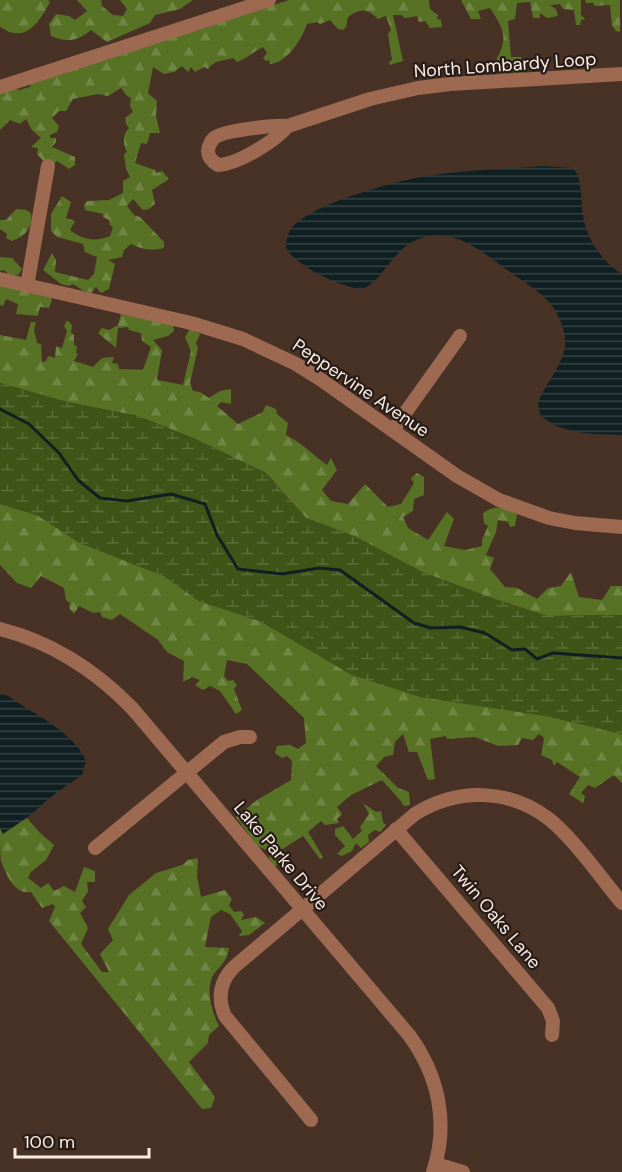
<svg xmlns="http://www.w3.org/2000/svg" width="622" height="1172" font-family="'DM Sans',sans-serif">
<style>
.forest{fill:url(#forest-firs)}
.wetland{fill:url(#wetland-marsh)}
.water{fill:url(#water-rules)}
.lines{fill:none;stroke-linecap:round;stroke-linejoin:round}
.stream{stroke:#102022;stroke-width:3}
.minor{stroke:#9d6951;stroke-width:14}
.labels{text-anchor:middle;dominant-baseline:central;stroke-width:4.5;stroke-linejoin:round;paint-order:stroke}
.street-label{font-size:18px;fill:#fbece4;stroke:#271c17}
</style>
<defs>
<pattern id="forest-firs" width="22" height="20" patternUnits="userSpaceOnUse" patternTransform="scale(1.5)"><rect width="22" height="20" fill="#577224"/><path d="M5 1l3.5 6h-7zM16 11l3.5 6h-7z" fill="#708644"/></pattern>
<pattern id="wetland-marsh" width="20" height="14" patternUnits="userSpaceOnUse" patternTransform="scale(1.5)"><rect width="20" height="14" fill="#3f5417"/><path d="M1 5h8M5 5V1M11 12h8M15 12V8" fill="none" stroke="#5c6d39"/></pattern>
<pattern id="water-rules" width="6" height="5" patternUnits="userSpaceOnUse" patternTransform="scale(1.5)"><rect width="6" height="5" fill="#102022"/><path d="M0 2.5h6" fill="none" stroke="#344142"/></pattern>
</defs>
<rect width="100%" height="100%" fill="#483226"/>
<!-- forest -->
<g class="forest">
<path d="M0 0H48L50 2C43 15 32 36 14 33 10 33 4 29 0 27Z"/>
<path d="M77 0H101L102 6 113 15 123 16 127 9 120 0H193L180 9 155 15 150 23 107 42 91 30C78 41 67 43 51 36L49 24 56 14 69 16 75 20 87 11Z"/>
<path d="M289 0H429L430 9 438 15 437 19 441 20 442 27 430 28 425 21 419 22 417 16 405 18 401 15H393L403 61 390 65 389 62 392 60 388 34 391 30 386 16 378 19C367 8 360 8 348 17L346 27 343 30 338 29 330 20 320 24 317 22 307 24C302 39 287 63 270 64L269 60 266 61 263 58 267 53 263 47C253 52 247 58 237 62L233 58C223 61 214 60 208 69L204 67 195 72 191 67 188 72 182 66 174 72 164 74 153 67 148 93 157 101 156 116 160 133H150L147 144 141 143 135 163 155 170 156 173 162 171 169 179 152 190 155 204 149 209 143 210 133 199 127 206 134 215 140 217 164 242V248C151 251 143 250 131 244L124 250 122 257 108 260 115 264 109 289 101 293 96 287 91 293 84 291 73 284 69 286 61 284 43 270 52 253 56 260 55 272 88 280 94 274 97 257 85 252 83 244 57 237 51 231V214L62 196 71 202 66 218 75 221 70 230C82 240 96 242 110 236L113 227 110 225 109 220 103 217V214L85 210 84 205 87 201 109 200 123 193V181L130 177 126 169 124 154 127 152C123 144 122 135 129 128L126 124 125 118 133 112 130 106 131 98 127 96 121 88 108 96 98 94 73 99 66 111H59L52 118 59 126 57 132 50 135V138H56V142L52 147 75 157V165L69 169 57 161 52 166H48L37 154 38 148 31 147 41 138 32 130 26 119 20 124 10 120 0 130V92L14 88 19 90 30 87 31 83Z"/>
<path d="M461 0H581V15L585 19 581 20 580 25H576L574 10 563 9 560 4 550 5 556 9 558 16 547 18 540 13V18H533L530 2 517 3 515 19 508 21 511 57H521L524 74 516 75 508 65 509 76 500 75 494 64C508 39 506 32 490 8L478 11 481 19H471Z"/>
<path d="M585 0H620V32L616 31 612 26 610 5 595 6 593 3H586Z"/>
<path d="M16 209 26 210 31 213C33 228 25 236 12 241L6 238 7 234 0 229V220H6Z"/>
<path d="M0 257 12 258 22 269 18 275H10L4 270 0 271Z"/>
<path d="M0 285 50 296 52 300 49 308 40 307 38 316 16 314 18 304 6 299 3 306 0 305Z"/>
<path d="M121 314 173 323 174 331 168 336 153 340 162 350 157 380 183 385 191 351 185 337 190 329 200 334 196 343 198 348 190 383 193 391 200 392 209 398 220 391 231 389V404L221 402 217 406 238 424 263 412 266 405 276 409 277 414 288 423 286 435C302 443 313 455 327 465L331 458 337 470 322 490 331 501 348 504 365 484 388 507 401 504 414 483 411 478 417 473 424 477V495L414 499 413 511 403 517 408 528 428 540 447 512 454 519 444 546 465 550 482 546V540L488 526 484 523 483 513C497 504 503 507 517 514L515 526 510 527 508 522 498 520 496 532 486 555 494 558 490 569 505 587 517 588 537 599 548 588 561 586 571 572 579 597 602 600 611 586H622V615L547 616 489 597 422 572 354 536 306 518 266 473 193 438 138 416 67 402 0 383V335L26 340 31 322H36L34 330 37 343 41 344 42 362 46 361 48 356 55 358 56 346 62 348 67 331 64 326 67 320 72 325 71 333 74 335V345L77 346 76 353 78 354 74 361 93 367 102 358 114 357 112 363 118 364 119 369 143 370 151 347 142 341 141 333 129 330 128 327 118 328 116 348 98 333 102 328 109 330 118 325Z"/>
<path d="M0 504 37 515 80 543 164 576 199 601 260 621 352 675 551 717 622 734V783L614 775 595 788 588 785 581 793 585 796 583 803 569 794 580 777 557 762 554 766 552 760 541 755 544 738 539 734 533 740 522 738 518 745 498 746 475 737 447 739 446 736 430 739 435 779 428 780 417 752H409L403 734 395 742 393 755 384 757 376 766 398 788 409 792 410 805 404 806 400 800 382 780 351 795 337 807 342 814 337 819 339 823 325 825 321 821 308 832 323 857 320 859 303 836 281 850 283 858 275 867 269 858 271 852 257 846 236 817 257 800 291 780 292 761 287 756 282 758 275 753 277 746 290 745 298 749 306 743 304 718 247 664 227 660 224 676 228 681 233 680 237 685 234 689 242 710 236 714 220 691 210 686 203 690 195 685 200 680 192 677 183 682 184 661 167 652 158 640 120 614 112 620 102 617 100 612 93 613 79 606 74 614 69 608 70 603 66 600 64 588 41 576 31 588 17 583 0 565Z"/>
<path d="M363 803 376 812 381 811 383 822 386 825 380 832 375 830 368 835 369 842 361 848 356 843 352 851 342 856 337 854 345 846 335 835V829L343 826 353 839 362 831 360 827 369 814Z"/>
<path d="M0 812 3 833 27 818 39 832 54 845 46 860 31 872 28 878 41 888 48 883 54 891 64 886 75 892 84 867 95 871V882H87L88 891 82 901 86 907 80 913 88 928 81 944 102 972H109L100 954 113 940 108 929 129 895 156 873 182 865 188 860 198 858 197 876 201 897 225 890 232 899 229 905 234 912 241 911 244 915 241 920 256 917 265 923 249 935 239 936 242 931 230 914 221 910 211 917 205 947 229 948C227 965 215 968 211 980 207 995 213 1014 219 1026L209 1035 208 1043 189 1062 215 1097 211 1108 202 1109 49 921 55 907 53 904 42 908 31 892C14 895 6 874 1 861 0 854 0 822 0 812Z"/>
</g>
<!-- wetland -->
<path class="wetland" d="M0 383 67 402 138 416 193 438 266 473 306 518 354 536 422 572 489 597 547 616 622 615V734L551 717 420 697 352 675 260 621 199 601 164 576 80 543 37 515 0 504Z"/>
<!-- water -->
<g class="water">
<path d="M545 166 572 168 577 173C582 187 581 202 583 216 587 239 602 262 622 274V435C594 434 562 435 540 415L538 403C545 383 563 366 565 345 566 332 560 317 553 307 542 292 525 283 510 272 486 255 457 228 425 237 393 245 386 278 363 289 342 288 297 267 286 248 286 241 287 236 290 230 307 205 395 181 426 176 465 170 505 169 545 166Z"/>
<path d="M0 694 8 696C35 715 73 731 86 761L82 775 52 796 29 816 3 834 0 828Z"/>
</g>
<g class="lines">
<!-- stream -->
<path class="stream" d="M0 409 29 424 59 453 78 480 100 498 127 501 171 494 205 504 217 535 238 569 282 574 319 568 340 570 414 623 431 628 460 627 485 633 512 650 525 649 537 659 553 653 622 658"/>
<!-- minor -->
<g class="minor">
<path d="M0 87 269 0"/>
<path d="M288 126C275 141 239 164 218 165 213 162 208 158 208 151 208 147 211 141 214 138 224 130 275 125 288 126L370 99 418 88 450 84 622 74"/>
<path d="M0 279 191 323 243 339 296 364 320 379 457 476 499 500 549 518 575 523 622 527"/>
<path d="M27 286 48 166"/>
<path d="M393 430 460 336"/>
<path d="M0 629C52 642 95 670 132 708L409 1035C439 1076 449 1124 433 1172"/>
<path d="M396 829 548 1008 553 1021 552 1035"/>
<path d="M95 848 224 742 240 737H250"/>
<path d="M311 1120 225 1016C217 998 220 981 234 967L415 814C457 788 509 788 549 819 574 839 601 878 622 903"/>
<path d="M436 1164 463 1172"/>
</g>
</g>
<g class="labels">
<!-- street labels -->
<g class="street-label">
<text transform="translate(505 65) rotate(-4)">North Lombardy Loop</text>
<text transform="translate(361 388) rotate(34)">Peppervine Avenue</text>
<text transform="translate(281 856) rotate(50)">Lake Parke Drive</text>
<text transform="translate(496 917) rotate(50)">Twin Oaks Lane</text>
</g>
</g>
<!-- scale -->
<path d="M15 1148v9h134v-9" fill="none" stroke="#fbece4" stroke-width="3"/>
<text x="24" y="1148" font-size="18" fill="#fbece4" stroke="#271c17" stroke-width="4.5" paint-order="stroke">100 m</text>
</svg>
